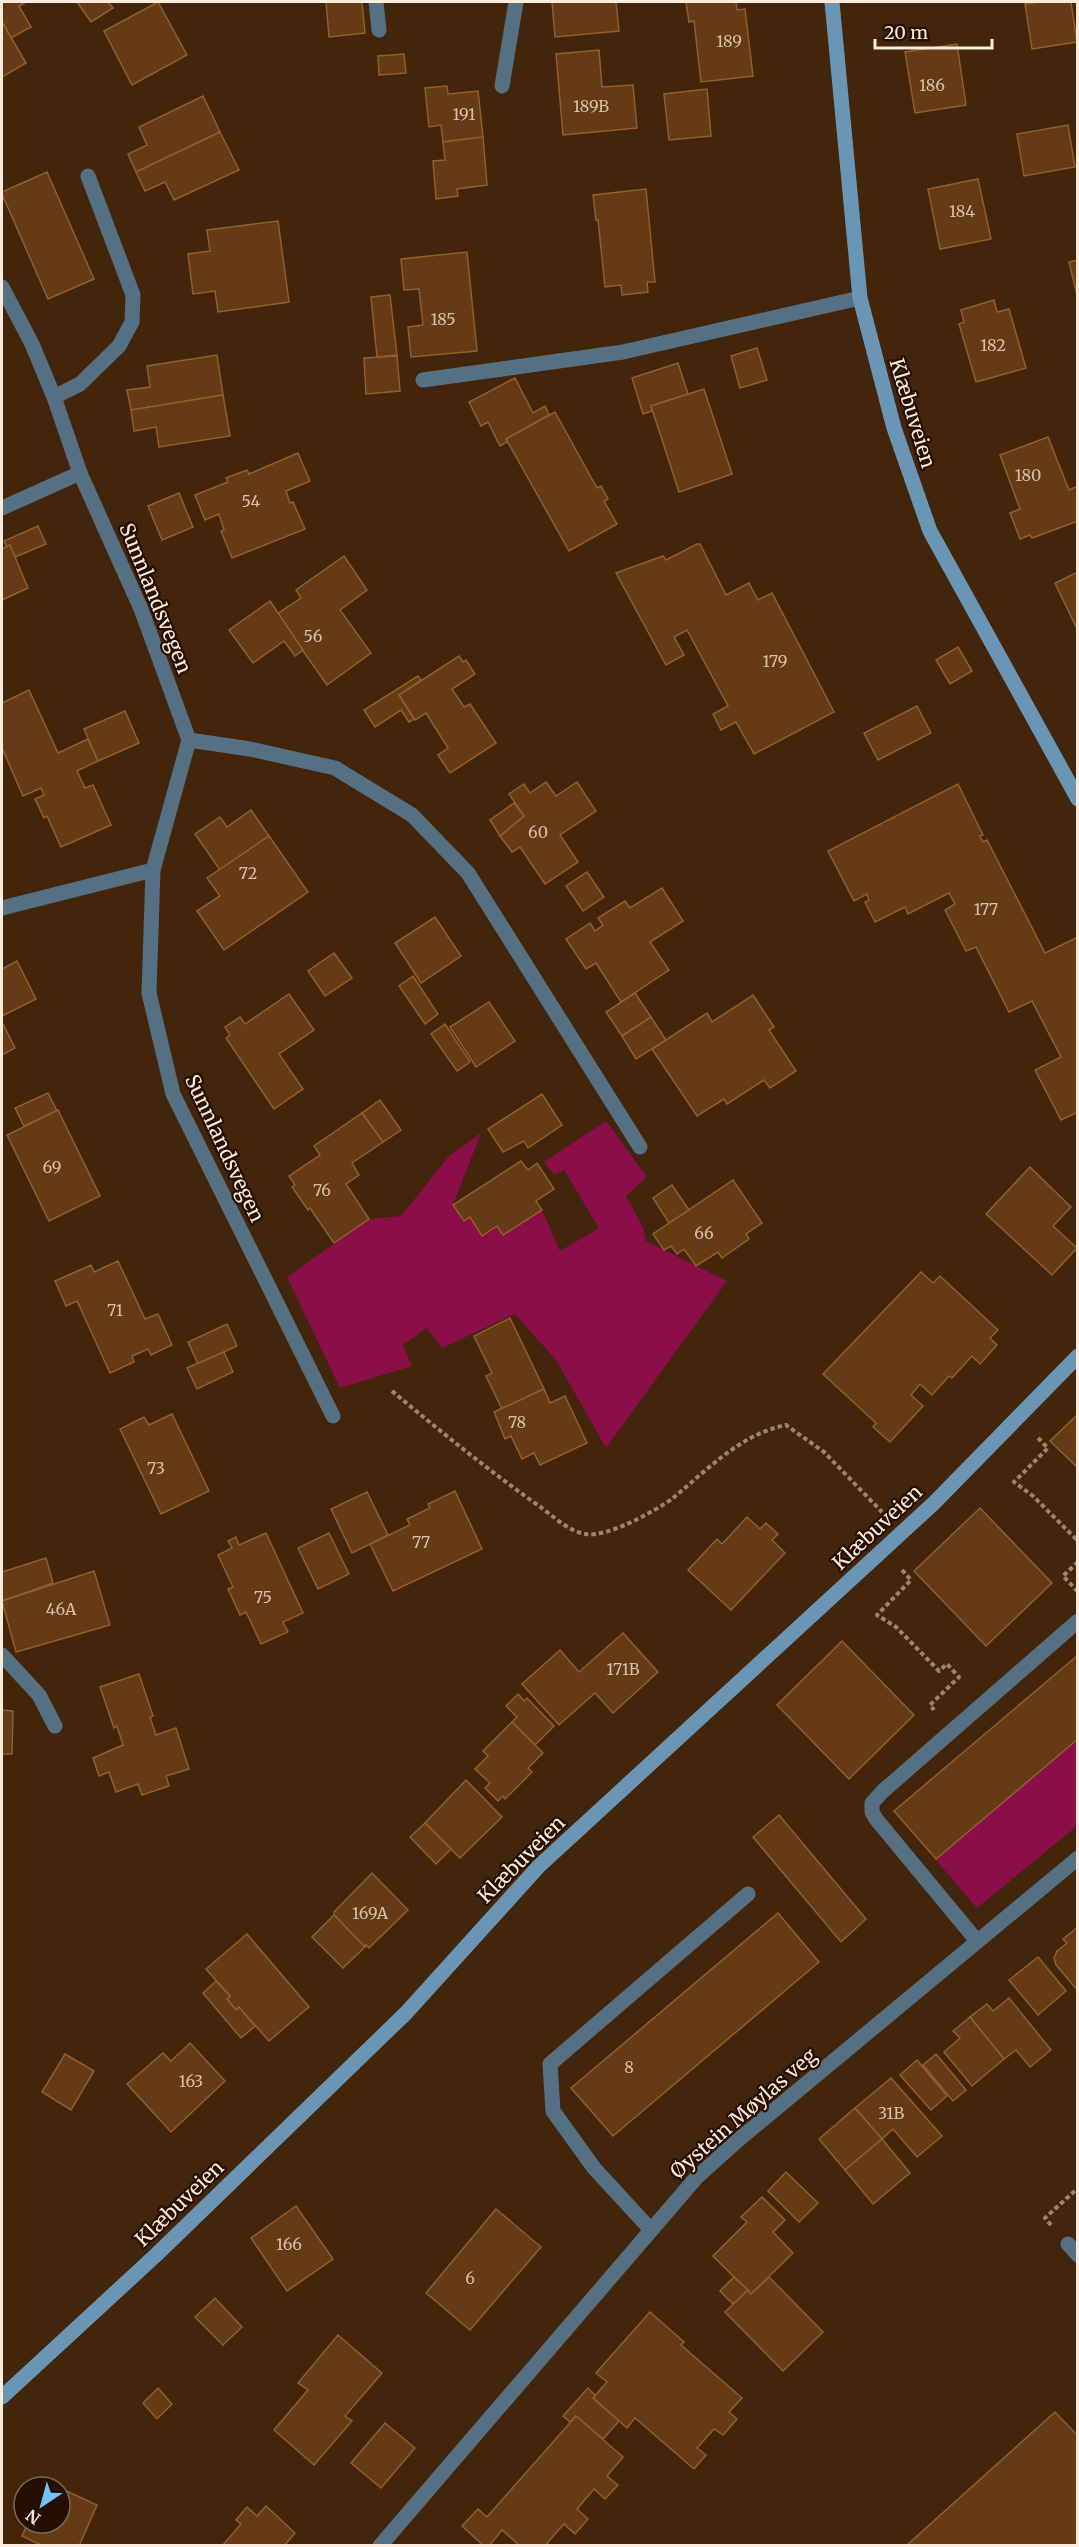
<svg xmlns="http://www.w3.org/2000/svg" width="1079" height="2547" font-family="Merriweather,serif">
<style>
.green{fill:#8a0e48}
.building{fill:#643b15;stroke:#945e2c;stroke-width:1.5}
.lines{fill:none;stroke-linecap:round;stroke-linejoin:round}
.path{stroke:#9c846f;stroke-width:4;stroke-dasharray:4.5 3;stroke-linecap:butt}
.lane{stroke:#557083;stroke-width:15}
.street{stroke:#557083;stroke-width:15}
.secondary{stroke:#6b95b4;stroke-width:15}
.labels{text-anchor:middle;dominant-baseline:central;stroke-width:4.5;stroke-linejoin:round;paint-order:stroke}
.number-label{font-size:16px;fill:#d8bfaa}
.street-label{font-size:20px;fill:#feebdc;stroke:#240f00}
</style>
<rect width="100%" height="100%" fill="#42250b"/>
<!-- green -->
<g class="green">
<path d="M606 1121 647 1177 626 1196 643 1227 646 1241 727 1281 606 1448 556 1360 515 1314 442 1348 427 1328 403 1345 412 1366 340 1388 287 1277 369 1219 401 1216 448 1157 481 1133 453 1205 464 1221 470 1217 482 1236 497 1226 504 1235 542 1210 560 1251 599 1228 564 1170 554 1175 544 1162Z"/>
<path d="M1077 1737V1826L977 1908 935 1859Z"/>
</g>
<!-- building -->
<g class="building">
<path d="M2 2H26L19 6 31 27 11 38 2 22Z"/>
<path d="M77 2H108L113 8 91 22Z"/>
<path d="M158 2 187 55 132 85 104 31Z"/>
<path d="M326 2H362L365 33 329 37Z"/>
<path d="M552 2H616L619 31 555 37Z"/>
<path d="M686 2H736L737 10 745 9 753 76 701 82 694 21 689 22Z"/>
<path d="M1041 2H1071L1077 42 1032 49 1025 4Z"/>
<path d="M2 22 26 63 2 77Z"/>
<path d="M957 44 966 105 915 113 905 52Z"/>
<path d="M599 50 602 87 633 85 637 128 563 135 556 54Z"/>
<path d="M404 54 406 73 379 75 378 56Z"/>
<path d="M447 86 448 94 478 91 483 137 443 142 441 125 429 127 425 88Z"/>
<path d="M707 89 711 136 669 140 664 94Z"/>
<path d="M203 96 220 132 136 172 128 154 147 145 139 127Z"/>
<path d="M1068 125 1075 167 1024 176 1017 134Z"/>
<path d="M220 132 239 170 174 200 165 182 145 191 136 172Z"/>
<path d="M483 137 487 185 457 189 458 196 436 199 433 161 445 160 443 142Z"/>
<path d="M47 172 94 279 48 299 2 194V192Z"/>
<path d="M978 179 991 239 940 249 928 189Z"/>
<path d="M646 189 655 282H647L648 292 622 295 621 285 605 287 598 220H596L593 195Z"/>
<path d="M278 221 289 302 218 312 215 291 193 294 188 254 210 251 207 230Z"/>
<path d="M467 252 477 351 411 357 408 327 423 325 419 289 404 290 401 259Z"/>
<path d="M1078 260V299L1069 262Z"/>
<path d="M390 295 397 355 377 357 371 297Z"/>
<path d="M994 300 997 312 1009 309 1026 368 976 382 959 324 964 322 961 310Z"/>
<path d="M757 348 767 380 740 388 731 356Z"/>
<path d="M217 355 223 395 131 410 127 390 150 387 147 366Z"/>
<path d="M397 356 400 391 366 394 364 358Z"/>
<path d="M678 363 688 394 651 406 652 411 643 414 632 378Z"/>
<path d="M515 378 533 413 545 406 549 415 506 439 507 442 500 446 488 422 481 426 469 402Z"/>
<path d="M704 389 732 474 679 492 651 406Z"/>
<path d="M223 395 230 436 159 447 156 427 134 431 131 410Z"/>
<path d="M555 412 597 488 601 486 608 499 604 501 617 524 569 551 506 439Z"/>
<path d="M1048 437 1069 490 1078 486V521L1032 538 1030 535 1020 539 1010 513 1020 509 1000 455Z"/>
<path d="M298 453 310 481 286 491 290 503 293 502 305 529 232 558 221 531 224 530 219 514 205 520 195 495 228 482 226 478 247 470 249 474Z"/>
<path d="M179 493 193 527 162 540 148 506Z"/>
<path d="M38 526 46 544 15 557 10 545 7 547 4 541Z"/>
<path d="M697 544H700L726 595 749 583 758 600 772 593 834 712 754 754 736 722 721 730 713 714 728 706 687 630 674 637 684 655 666 665 616 573 663 556 666 560Z"/>
<path d="M10 545 28 588 2 600V549Z"/>
<path d="M344 556 367 590 340 610 371 653 327 685 277 614 301 598 296 590Z"/>
<path d="M1078 572V631L1055 583Z"/>
<path d="M270 601 303 650 295 656 284 641 253 663 229 630Z"/>
<path d="M958 647 972 671 950 684 936 660Z"/>
<path d="M459 656 463 662 466 660 475 674 452 689 464 707 470 704 496 743 450 773 438 755 448 748 426 713 415 720 399 695Z"/>
<path d="M418 676 421 680 399 695 414 719 409 722 401 710 375 727 364 710Z"/>
<path d="M29 690 58 753 88 739 98 761 77 771 85 788 93 785 111 825 61 847 47 816 44 818 35 799 44 795 41 788 23 796 2 748V703Z"/>
<path d="M917 706 931 733 878 760 864 733Z"/>
<path d="M125 711 139 743 98 761 84 729Z"/>
<path d="M546 782 556 796 577 782 596 811 560 835 578 862 545 884 520 847 512 852 500 836 524 816 509 794 524 784 530 793Z"/>
<path d="M958 784 983 835 980 836 983 842 987 840 1045 953 1076 938 1078 941V1112L1061 1120 1035 1070 1061 1057 1032 1001 1009 1012 976 947 966 951 945 910 955 904 949 893 908 914 905 907 875 922 865 902 869 900 867 894 854 901 828 851Z"/>
<path d="M514 803 524 816 500 836 490 820Z"/>
<path d="M251 810 269 836 220 870 195 834 220 817 227 827Z"/>
<path d="M269 836 308 892 224 950 197 911 220 896 207 878Z"/>
<path d="M587 872 604 897 583 911 566 886Z"/>
<path d="M662 888 683 921 650 942 669 970 621 1002 596 963 586 969 566 939 590 923 595 931 603 925 598 918 625 901 630 908Z"/>
<path d="M435 917 461 956 421 983 395 943Z"/>
<path d="M334 953 352 978 325 996 308 971Z"/>
<path d="M17 961 36 999 2 1016V969Z"/>
<path d="M413 976 438 1014 425 1024 399 986Z"/>
<path d="M635 993 651 1017 622 1036 606 1012Z"/>
<path d="M289 994 314 1030 279 1054 303 1089 274 1109 226 1038 230 1035 225 1027 240 1017 245 1024Z"/>
<path d="M753 995 774 1027 769 1030 796 1071 770 1088 764 1080 727 1104 724 1099 697 1116 652 1049 707 1013 712 1022Z"/>
<path d="M489 1002 515 1041 476 1067 450 1027Z"/>
<path d="M651 1017 666 1040 636 1059 622 1036Z"/>
<path d="M2 1022 15 1048 2 1055Z"/>
<path d="M445 1024 470 1062 457 1071 431 1034Z"/>
<path d="M48 1093 57 1111 24 1126 15 1108Z"/>
<path d="M542 1094 562 1125 528 1148 524 1141 503 1152 488 1129Z"/>
<path d="M380 1100 401 1130 383 1142 362 1113Z"/>
<path d="M58 1110 100 1196 49 1221 7 1135Z"/>
<path d="M362 1113 383 1142 352 1163 359 1175 346 1184 369 1219 334 1243 310 1208 308 1210 292 1187 295 1185 289 1176 320 1155 314 1146Z"/>
<path d="M521 1161 528 1170 537 1163 554 1189 536 1201 542 1210 503 1235 497 1226 482 1236 470 1217 464 1221 453 1205Z"/>
<path d="M1030 1167 1071 1207 1053 1226 1077 1248 1052 1275 986 1214Z"/>
<path d="M733 1180 762 1223 746 1234 749 1239 722 1258 718 1252 696 1266 684 1249 677 1254 671 1246 664 1250 653 1234Z"/>
<path d="M672 1185 689 1210 669 1223 653 1198Z"/>
<path d="M118 1261 145 1319 158 1314 172 1345 151 1355 148 1349 132 1356 134 1362 110 1373 77 1301 66 1306 55 1281 91 1265 94 1272Z"/>
<path d="M921 1272 933 1283 940 1276 998 1330 990 1338 997 1345 980 1364 972 1356 952 1378 949 1376 932 1395 920 1384 911 1395 923 1406 890 1442 873 1427 876 1423 823 1374Z"/>
<path d="M510 1318 544 1389 502 1409 486 1376 492 1373 474 1336Z"/>
<path d="M227 1324 237 1346 198 1364 188 1342Z"/>
<path d="M224 1352 233 1372 197 1389 187 1368Z"/>
<path d="M544 1389 550 1403 565 1396 587 1443 540 1465 534 1453 522 1459 511 1436 505 1439 494 1412Z"/>
<path d="M172 1414 209 1491 161 1514 120 1429 144 1417 149 1425Z"/>
<path d="M1078 1414V1468L1050 1441Z"/>
<path d="M455 1491 482 1549 393 1591 370 1544 410 1525 407 1519 430 1508 428 1504Z"/>
<path d="M367 1492 388 1535 352 1553 331 1509Z"/>
<path d="M980 1508 1052 1583 986 1646 914 1571Z"/>
<path d="M747 1517 760 1529 766 1523 778 1534 772 1540 785 1553 731 1610 688 1570 717 1539 722 1544Z"/>
<path d="M266 1533 303 1613 283 1622 288 1632 261 1644 246 1612 240 1615 228 1589 233 1587 218 1555 232 1548 228 1541 236 1537 239 1545Z"/>
<path d="M329 1533 349 1574 318 1589 298 1548Z"/>
<path d="M46 1558 53 1583 2 1601V1572Z"/>
<path d="M94 1571 110 1625 16 1652 2 1601Z"/>
<path d="M623 1633 658 1672 613 1713 595 1693 559 1725 522 1684 560 1650 579 1672Z"/>
<path d="M842 1641 914 1715 849 1779 777 1705Z"/>
<path d="M1078 1655V1739L936 1859 894 1811Z"/>
<path d="M139 1674 153 1716 150 1717 156 1735 176 1728 189 1769 166 1776 169 1786 142 1795 138 1784 116 1792 109 1772 99 1776 93 1758 123 1745 117 1726 114 1728 100 1687Z"/>
<path d="M518 1694 524 1701 527 1698 554 1726 535 1745 512 1722 517 1717 506 1706Z"/>
<path d="M2 1710 13 1711 12 1754H2Z"/>
<path d="M512 1722 543 1753 528 1768 532 1772 505 1799 503 1796 498 1801 485 1788 490 1783 475 1769 488 1756 483 1751Z"/>
<path d="M466 1780 502 1817 460 1858 425 1823Z"/>
<path d="M779 1815 866 1919 841 1942 753 1837Z"/>
<path d="M425 1823 451 1849 436 1864 410 1837Z"/>
<path d="M372 1873 408 1910 369 1948 366 1945 365 1947 334 1915V1912Z"/>
<path d="M778 1913 819 1962 613 2136 571 2088Z"/>
<path d="M334 1915 365 1947 343 1968 312 1937Z"/>
<path d="M1078 1927V1991L1056 1965 1054 1958 1057 1951 1067 1943 1063 1939Z"/>
<path d="M247 1934 309 2007 269 2041 239 2007 236 2010 227 1999 230 1996 206 1969Z"/>
<path d="M1038 1957 1066 1991 1038 2015 1009 1980Z"/>
<path d="M216 1981 230 1996 227 1999 236 2010 239 2007 255 2026 241 2038 203 1993Z"/>
<path d="M1009 1998 1051 2050 1030 2067 1016 2050 1004 2059 970 2017 987 2004 993 2011Z"/>
<path d="M970 2017 1004 2059 972 2086 944 2052 960 2038 953 2031Z"/>
<path d="M190 2043 225 2081 171 2132 127 2084 163 2053 171 2061Z"/>
<path d="M65 2054 94 2071 71 2110 42 2092Z"/>
<path d="M936 2054 966 2090 953 2101 923 2065Z"/>
<path d="M917 2060 947 2096 931 2110 900 2075Z"/>
<path d="M891 2078 942 2136 917 2157 893 2129 882 2139 855 2108Z"/>
<path d="M855 2108 882 2139 845 2170 819 2139Z"/>
<path d="M882 2139 910 2173 873 2204 845 2170Z"/>
<path d="M786 2172 818 2203 799 2222 768 2191Z"/>
<path d="M762 2197 785 2220 773 2232 793 2253 751 2294 713 2256 747 2222 741 2217Z"/>
<path d="M296 2206 333 2259 287 2291 251 2238Z"/>
<path d="M496 2209 541 2247 470 2330 426 2293Z"/>
<path d="M734 2277 748 2290 733 2304 720 2291Z"/>
<path d="M769 2277 823 2332 783 2371 725 2312 748 2290 751 2294Z"/>
<path d="M215 2298 242 2327 223 2345 195 2317Z"/>
<path d="M650 2312 684 2342 681 2345 742 2398 729 2412 737 2419 723 2435 714 2429 697 2448 706 2455 694 2469 635 2418 627 2428 593 2398 607 2382 596 2373Z"/>
<path d="M338 2335 382 2373 345 2416 352 2421 314 2465 274 2430 308 2390 298 2383Z"/>
<path d="M158 2388 172 2404 157 2419 143 2403Z"/>
<path d="M588 2388 595 2395 593 2398 619 2421 603 2439 576 2416 570 2422 563 2416Z"/>
<path d="M1055 2412 1078 2436V2546H906Z"/>
<path d="M576 2416 623 2457 607 2476 618 2485 605 2499 594 2489 577 2509 588 2519 575 2534 564 2524 547 2543 550 2546H520L502 2530 489 2546H484L462 2526 478 2509 487 2517Z"/>
<path d="M385 2423 415 2448 381 2488 351 2463Z"/>
<path d="M60 2488 97 2505 79 2546H43L22 2536 28 2523H60Z"/>
<path d="M266 2506 295 2533 284 2546H222L241 2524 236 2520 247 2507 257 2516Z"/>
</g>
<g class="lines">
<!-- path -->
<g class="path">
<path d="M392 1391C440 1431 488 1470 539 1506 552 1515 569 1532 586 1534 607 1538 657 1510 673 1498 708 1469 741 1434 786 1425L824 1452 882 1512"/>
<path d="M1038 1438 1048 1448 1014 1482 1033 1496 1076 1539 1078 1538"/>
<path d="M1078 1562 1063 1576 1078 1592"/>
<path d="M902 1570 911 1580 877 1615 896 1627 939 1671 947 1664 959 1677 930 1705 934 1710"/>
<path d="M1051 2225 1045 2218 1078 2188"/>
</g>
<!-- lane -->
<g class="lane">
<path d="M376 2 379 30"/>
<path d="M502 86 516 2"/>
<path d="M423 380 623 352 860 298"/>
<path d="M54 397 80 384 119 346 132 322 133 295 88 176"/>
<path d="M2 508 80 473"/>
<path d="M2 908 153 870"/>
<path d="M2 1655 39 1695 55 1726"/>
<path d="M977 1941 876 1819 872 1812V1803L883 1791 1078 1621"/>
<path d="M651 2230 594 2168 553 2111 550 2064 748 1894"/>
<path d="M1068 2244 1078 2255"/>
</g>
<!-- street -->
<g class="street">
<path d="M2 287 32 344 54 397 80 473 141 609 189 740 153 870 149 993 173 1094 333 1416"/>
<path d="M189 740 250 749 335 768 412 815 468 873 640 1147"/>
<path d="M380 2546 696 2178 737 2141 1078 1858"/>
</g>
<!-- secondary -->
<g class="secondary">
<path d="M832 2 860 298 894 428 930 531 1078 799"/>
<path d="M2 2397 156 2255 406 2013 539 1866 934 1503 1078 1356"/>
</g>
</g>
<g class="labels">
<!-- number labels -->
<g class="number-label">
<text x="729" y="41">189</text>
<text x="932" y="85">186</text>
<text x="591" y="106">189B</text>
<text x="464" y="114">191</text>
<text x="962" y="211">184</text>
<text x="443" y="319">185</text>
<text x="993" y="345">182</text>
<text x="1028" y="475">180</text>
<text x="251" y="501">54</text>
<text x="313" y="636">56</text>
<text x="775" y="661">179</text>
<text x="538" y="832">60</text>
<text x="248" y="873">72</text>
<text x="986" y="909">177</text>
<text x="52" y="1167">69</text>
<text x="322" y="1190">76</text>
<text x="704" y="1233">66</text>
<text x="115" y="1310">71</text>
<text x="517" y="1422">78</text>
<text x="156" y="1468">73</text>
<text x="421" y="1542">77</text>
<text x="263" y="1597">75</text>
<text x="61" y="1609">46A</text>
<text x="623" y="1669">171B</text>
<text x="370" y="1913">169A</text>
<text x="629" y="2067">8</text>
<text x="191" y="2081">163</text>
<text x="891" y="2113">31B</text>
<text x="289" y="2244">166</text>
<text x="470" y="2278">6</text>
</g>
<!-- street labels -->
<g class="street-label">
<text transform="translate(913 413) rotate(73)">Klæbuveien</text>
<text transform="translate(156 598) rotate(68)">Sunnlandsvegen</text>
<text transform="translate(225 1148) rotate(65)">Sunnlandsvegen</text>
<text transform="translate(877 1527) rotate(-43)">Klæbuveien</text>
<text transform="translate(521 1859) rotate(-45)">Klæbuveien</text>
<text transform="translate(743 2113) rotate(-41)">Øystein Møylas veg</text>
<text transform="translate(179 2203) rotate(-44)">Klæbuveien</text>
</g>
</g>
<!-- border -->
<rect width="1079" height="2547" fill="none" stroke="#feebdc" stroke-width="6"/>
<!-- north arrow -->
<g transform="translate(42 2505) rotate(216)"><circle r="28" fill="#240f00" stroke="#7b6758" stroke-width="1.5"/>
<path d="M0-4.5L10 22L0 15L-10 22Z" fill="#73c1f6"/>
<text y="-9" font-size="16" font-weight="bold" text-anchor="middle" fill="#feebdc">N</text>
</g>
<!-- scale -->
<path d="M875 39v9h117v-9" fill="none" stroke="#feebdc" stroke-width="3"/>
<text x="884" y="39" font-size="18" fill="#feebdc" stroke="#240f00" stroke-width="4.5" paint-order="stroke">20 m</text>
</svg>
